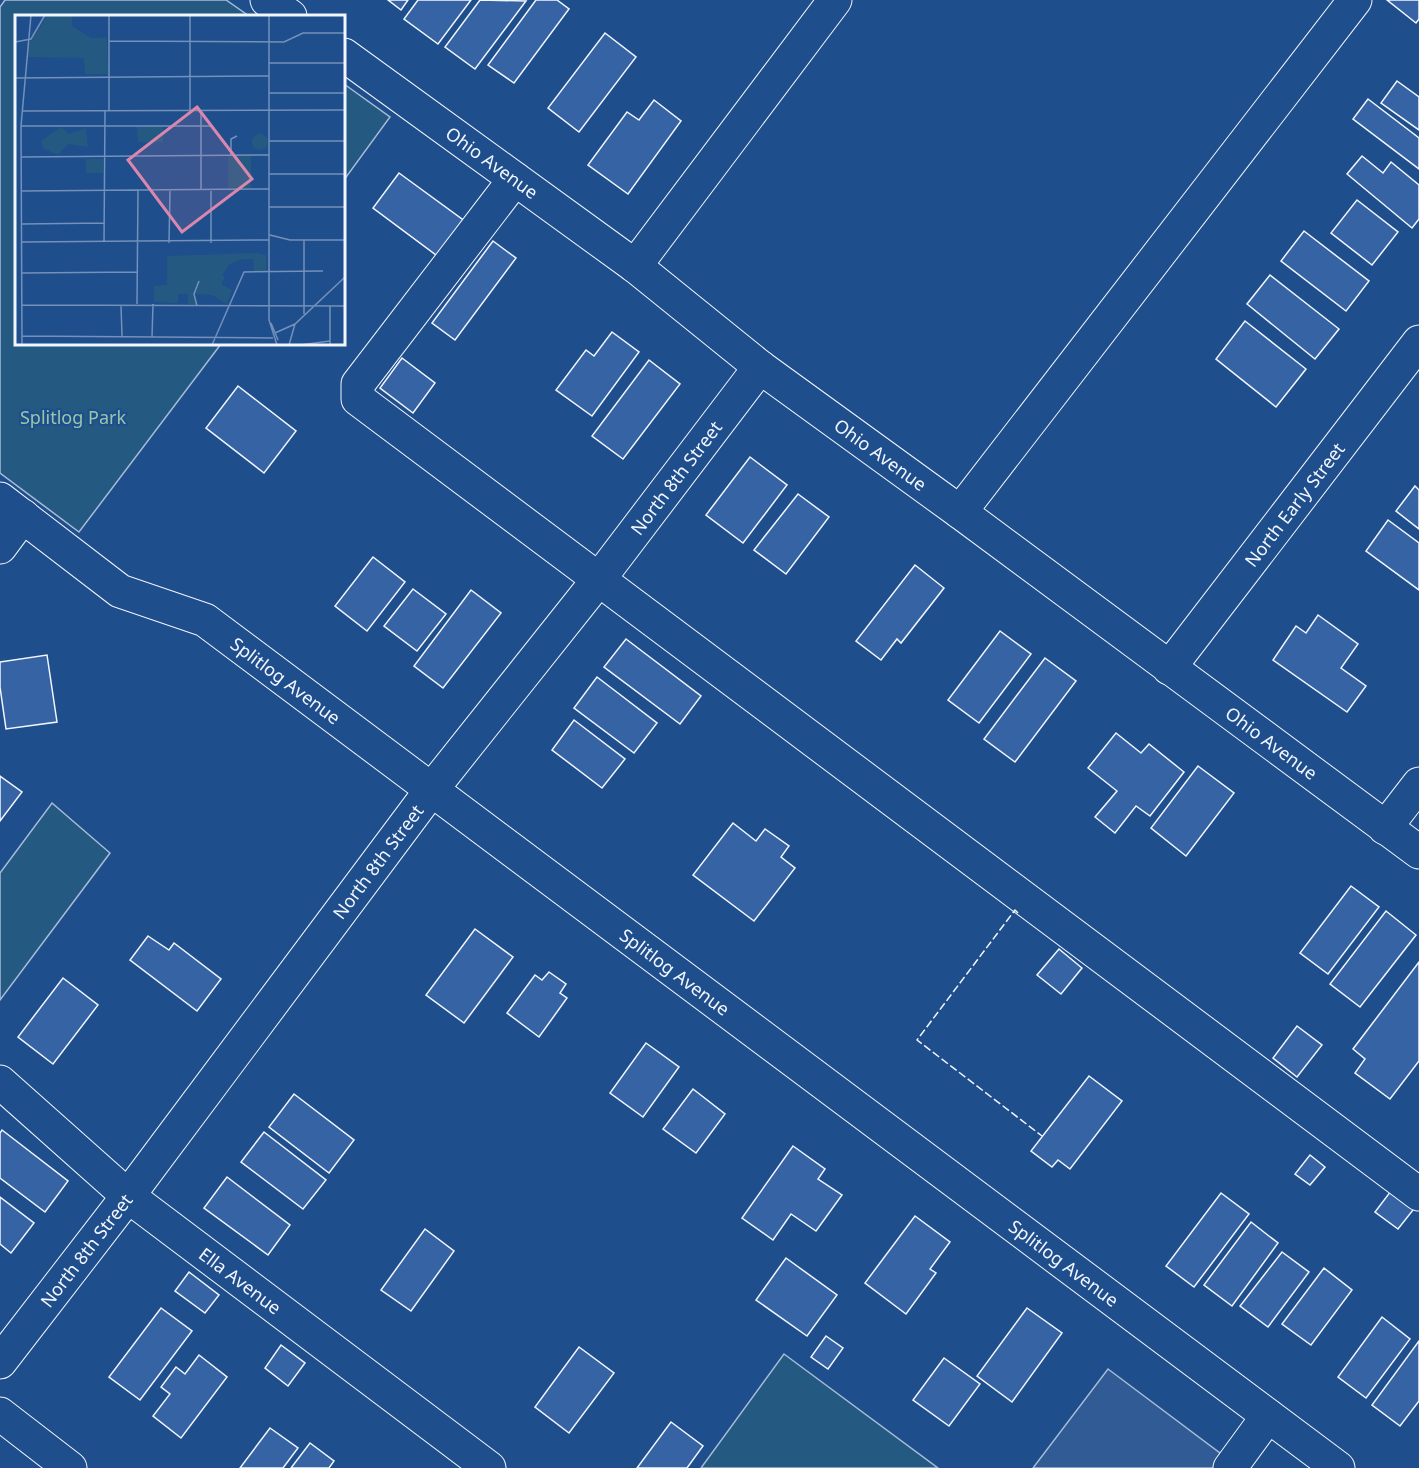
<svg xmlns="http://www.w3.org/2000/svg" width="1419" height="1468" font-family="'Noto Sans',sans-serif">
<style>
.green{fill:#245a82;stroke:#a8bbd7;stroke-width:1.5}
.parking{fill:#305b95;stroke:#a8bbd7;stroke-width:1.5}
.building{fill:#3563a3;stroke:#f2f6ff;stroke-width:1.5}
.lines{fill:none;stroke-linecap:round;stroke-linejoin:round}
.minor-casing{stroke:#f2f6ff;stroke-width:35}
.minor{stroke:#1f4e8c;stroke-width:33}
.fence{stroke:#f2f6ff;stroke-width:1.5;stroke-dasharray:8 3;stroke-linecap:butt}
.labels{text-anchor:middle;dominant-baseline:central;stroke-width:4.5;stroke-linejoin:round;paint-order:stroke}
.street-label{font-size:18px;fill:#f2f6ff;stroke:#1f4e8c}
.park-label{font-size:18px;fill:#97c8a6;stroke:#1f4e8c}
.inset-road{fill:none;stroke:#7391ba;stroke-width:1.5}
.view{fill:#da87ad;fill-opacity:0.15;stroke:#da87ad;stroke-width:3}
.inset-edge{fill:none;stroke:#f2f6ff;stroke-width:3}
</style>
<rect width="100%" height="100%" fill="#1f4e8c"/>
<!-- green -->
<g class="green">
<path d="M5 0H226L249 16H16V344H221L79 532 0 473V7Z"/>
<path d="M344 84 390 117 344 180Z"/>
<path d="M52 803 110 853 0 1000V873Z"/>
<path d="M784 1354 938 1468H701Z"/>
</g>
<!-- parking -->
<path class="parking" d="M1108 1369 1240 1468H1033Z"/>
<!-- building -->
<g class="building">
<path d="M388 0H408L401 10Z"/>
<path d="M418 0H471L438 44 404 19Z"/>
<path d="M480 0 526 1 475 69 445 47Z"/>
<path d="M536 0H557L569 9 514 83 488 65Z"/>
<path d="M1387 0H1419V19L1416 23Z"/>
<path d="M605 33 636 57 579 132 548 108Z"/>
<path d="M1397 81 1419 97V130L1381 103Z"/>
<path d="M1368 99 1419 138V169L1353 119Z"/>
<path d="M654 100 681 121 628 194 588 165 627 112 639 120Z"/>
<path d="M1362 156 1383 173 1391 162 1419 185V219L1412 228 1347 174Z"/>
<path d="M399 173 466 222 440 258 373 208Z"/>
<path d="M1357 200 1398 232 1372 265 1331 233Z"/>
<path d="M1304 231 1369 281 1346 311 1281 261Z"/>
<path d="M493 241 516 258 455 340 432 323Z"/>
<path d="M1270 275 1339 329 1315 359 1247 304Z"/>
<path d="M1245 321 1306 369 1276 407 1216 359Z"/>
<path d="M612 332 639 352 592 416 556 390 586 350 594 356Z"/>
<path d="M402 358 435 383 413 413 380 388Z"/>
<path d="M649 360 680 384 623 459 592 436Z"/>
<path d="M238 386 296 431 264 473 206 428Z"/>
<path d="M750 457 787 485 743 543 706 515Z"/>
<path d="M1415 486 1419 490V529L1396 511Z"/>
<path d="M798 494 829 517 786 574 754 550Z"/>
<path d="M1388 520 1419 543V590L1366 551Z"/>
<path d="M373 557 405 582 367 631 335 606Z"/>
<path d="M915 565 944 588 901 643 897 639 881 660 856 641Z"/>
<path d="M413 589 446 614 417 651 384 626Z"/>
<path d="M471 590 501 613 443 688 414 666Z"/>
<path d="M1318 615 1358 644 1341 668 1366 686 1347 712 1273 660 1296 626 1306 633Z"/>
<path d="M1000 631 1031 654 979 723 948 700Z"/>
<path d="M626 639 701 696 680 724 604 667Z"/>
<path d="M47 655 57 722 6 729 0 687V662Z"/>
<path d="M1045 658 1076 681 1015 762 984 739Z"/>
<path d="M597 677 657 723 634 753 574 708Z"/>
<path d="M574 720 625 759 602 788 552 750Z"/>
<path d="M1116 733 1141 753 1149 744 1184 772 1150 816 1136 806 1115 833 1095 817 1117 791 1088 768Z"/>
<path d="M1198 766 1234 793 1186 856 1151 828Z"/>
<path d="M0 776 22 792 0 821Z"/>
<path d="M733 823 756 841 765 829 789 846 781 857 795 868 754 921 693 875Z"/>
<path d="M1351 886 1379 907 1328 974 1300 953Z"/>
<path d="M1386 911 1416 935 1360 1007 1330 984Z"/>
<path d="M475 929 513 957 464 1023 426 995Z"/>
<path d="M148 936 169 950 174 943 221 979 197 1011 130 960Z"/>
<path d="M1059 949 1082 968 1061 994 1037 975Z"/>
<path d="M1419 962V1061L1390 1099 1355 1073 1365 1059 1353 1049Z"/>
<path d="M549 972 566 984 560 993 567 998 539 1037 507 1013 535 975 542 980Z"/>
<path d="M63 978 98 1005 53 1064 18 1037Z"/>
<path d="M1297 1026 1322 1045 1297 1077 1273 1058Z"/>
<path d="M646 1043 679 1067 643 1117 610 1093Z"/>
<path d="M1089 1076 1122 1101 1070 1169 1058 1160 1052 1167 1031 1151Z"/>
<path d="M693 1089 725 1114 696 1153 663 1129Z"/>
<path d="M294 1094 354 1140 329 1173 269 1127Z"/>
<path d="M2 1130 68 1181 45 1212 0 1178V1133Z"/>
<path d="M264 1132 326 1180 303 1209 241 1162Z"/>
<path d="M793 1146 825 1169 818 1179 842 1195 816 1231 791 1214 773 1240 742 1218Z"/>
<path d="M1310 1155 1325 1167 1310 1185 1295 1174Z"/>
<path d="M227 1177 290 1225 268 1255 204 1208Z"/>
<path d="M1394 1187 1417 1205 1398 1229 1375 1212Z"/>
<path d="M1221 1193 1249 1214 1194 1287 1166 1266Z"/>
<path d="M0 1197 34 1223 11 1253 0 1244Z"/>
<path d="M915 1216 950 1242 930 1269 936 1273 906 1314 865 1283Z"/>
<path d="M1251 1222 1278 1243 1232 1306 1204 1285Z"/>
<path d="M425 1229 454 1251 411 1311 381 1290Z"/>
<path d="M1282 1252 1309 1272 1268 1327 1240 1306Z"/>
<path d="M786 1258 837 1295 807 1336 756 1300Z"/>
<path d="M1324 1268 1352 1290 1311 1345 1282 1324Z"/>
<path d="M189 1272 219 1295 205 1313 175 1291Z"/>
<path d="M161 1308 192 1331 140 1400 109 1377Z"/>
<path d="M1027 1308 1062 1333 1012 1402 977 1376Z"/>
<path d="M1382 1317 1410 1339 1366 1398 1338 1377Z"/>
<path d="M826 1336 843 1348 828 1369 811 1357Z"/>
<path d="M1419 1341V1401L1400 1426 1372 1405Z"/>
<path d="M281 1345 305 1363 288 1386 265 1368Z"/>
<path d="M579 1347 614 1373 569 1433 535 1407Z"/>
<path d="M199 1355 227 1377 181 1438 153 1416 170 1394 161 1387 176 1367 185 1374Z"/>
<path d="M944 1358 980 1384 949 1426 913 1400Z"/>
<path d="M671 1422 703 1446 687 1468H637Z"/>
<path d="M270 1428 298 1448 283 1468H240Z"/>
<path d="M310 1443 334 1461 329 1468H291Z"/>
</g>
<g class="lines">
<defs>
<g id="minor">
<path d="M267 0 290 16"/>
<path id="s1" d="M344 55 635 266 760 367 960 512 1419 852"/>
<path d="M515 179 358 384V399L1419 1194"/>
<path d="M635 266 835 0"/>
<path id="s2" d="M0 499 120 591 205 620 1338 1468"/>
<path d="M960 512 1355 0"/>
<path d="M0 547 23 516"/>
<path id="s3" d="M1169 668 1419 342"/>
<path d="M1385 828 1419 784"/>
<path id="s4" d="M0 1082 128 1196 489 1468"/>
<path id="s5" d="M0 1362 128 1196 432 789 599 579 760 367"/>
<path d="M0 1414 70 1468"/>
<path d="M1230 1468 1268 1416"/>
</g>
</defs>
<!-- minor casing -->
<use href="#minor" class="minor-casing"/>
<!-- minor -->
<use href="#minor" class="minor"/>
<!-- fence -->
<path class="fence" d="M1018 913 1015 910 917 1040 1042 1136"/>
</g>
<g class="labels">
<!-- street labels -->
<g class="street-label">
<text stroke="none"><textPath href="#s1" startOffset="183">Ohio Avenue</textPath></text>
<text stroke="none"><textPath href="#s1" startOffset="669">Ohio Avenue</textPath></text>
<text stroke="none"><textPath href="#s5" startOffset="1113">North 8th Street</textPath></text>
<text stroke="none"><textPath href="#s3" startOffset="206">North Early Street</textPath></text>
<text stroke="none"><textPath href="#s2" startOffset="342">Splitlog Avenue</textPath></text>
<text stroke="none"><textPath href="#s1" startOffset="1155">Ohio Avenue</textPath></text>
<text stroke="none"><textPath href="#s5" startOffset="627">North 8th Street</textPath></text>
<text stroke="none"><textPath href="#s2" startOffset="828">Splitlog Avenue</textPath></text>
<text stroke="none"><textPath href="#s5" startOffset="141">North 8th Street</textPath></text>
<text stroke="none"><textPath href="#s2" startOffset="1314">Splitlog Avenue</textPath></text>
<text stroke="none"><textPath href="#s4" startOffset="312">Ella Avenue</textPath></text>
</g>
<!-- park labels -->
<g class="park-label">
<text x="73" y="417">Splitlog Park</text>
</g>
</g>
<!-- overview -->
<g transform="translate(15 15)">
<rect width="330" height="330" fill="#1f4e8c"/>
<path d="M33 0H57V11L76 23H92L93 59H70L69 43 12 42 14 29ZM122 111H148V127H123ZM46 112 54 119 71 113 73 132 53 129 43 140 28 133 26 126ZM237 127a8 8 0 1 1 16 0a8 8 0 1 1-16 0ZM213 141H236V173H213ZM71 144H88V158H71ZM241 238 251 240V256H239L238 244H227L215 249 207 260 210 263 206 269 217 275 212 289 197 280 180 279 181 289H173V279H163V288L139 287V271L152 270V241Z" fill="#245a82"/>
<path class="inset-road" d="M94 0V96M175 0V95M254 0V305L262 330M94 26 269 27 288 18H330M0 27 16 24 30 0M254 48H330M0 63 254 61M254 78H330M7 96 330 95M6 111H198M254 126H330M216 140V124L222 121M6 142 254 140M254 159H330M186 175V95M6 176 254 174M196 176V228M254 192H330M6 209 89 208M255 220 275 225H330M289 225V299M7 227 254 225M89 227 90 96M154 228 155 176M7 258 122 257M122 289 123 175M7 290 330 291M106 290 107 321M182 291 179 279 184 266M315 291V330M256 308 263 325M260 318 280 309 330 262M7 321 258 323M137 322 138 289M7 330 6 111 16 0M197 330 229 257 308 256M274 330 280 309M285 330 315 326"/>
<path class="view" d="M182 92 237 164 167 217 113 145Z"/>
<rect width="330" height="330" class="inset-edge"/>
</g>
</svg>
